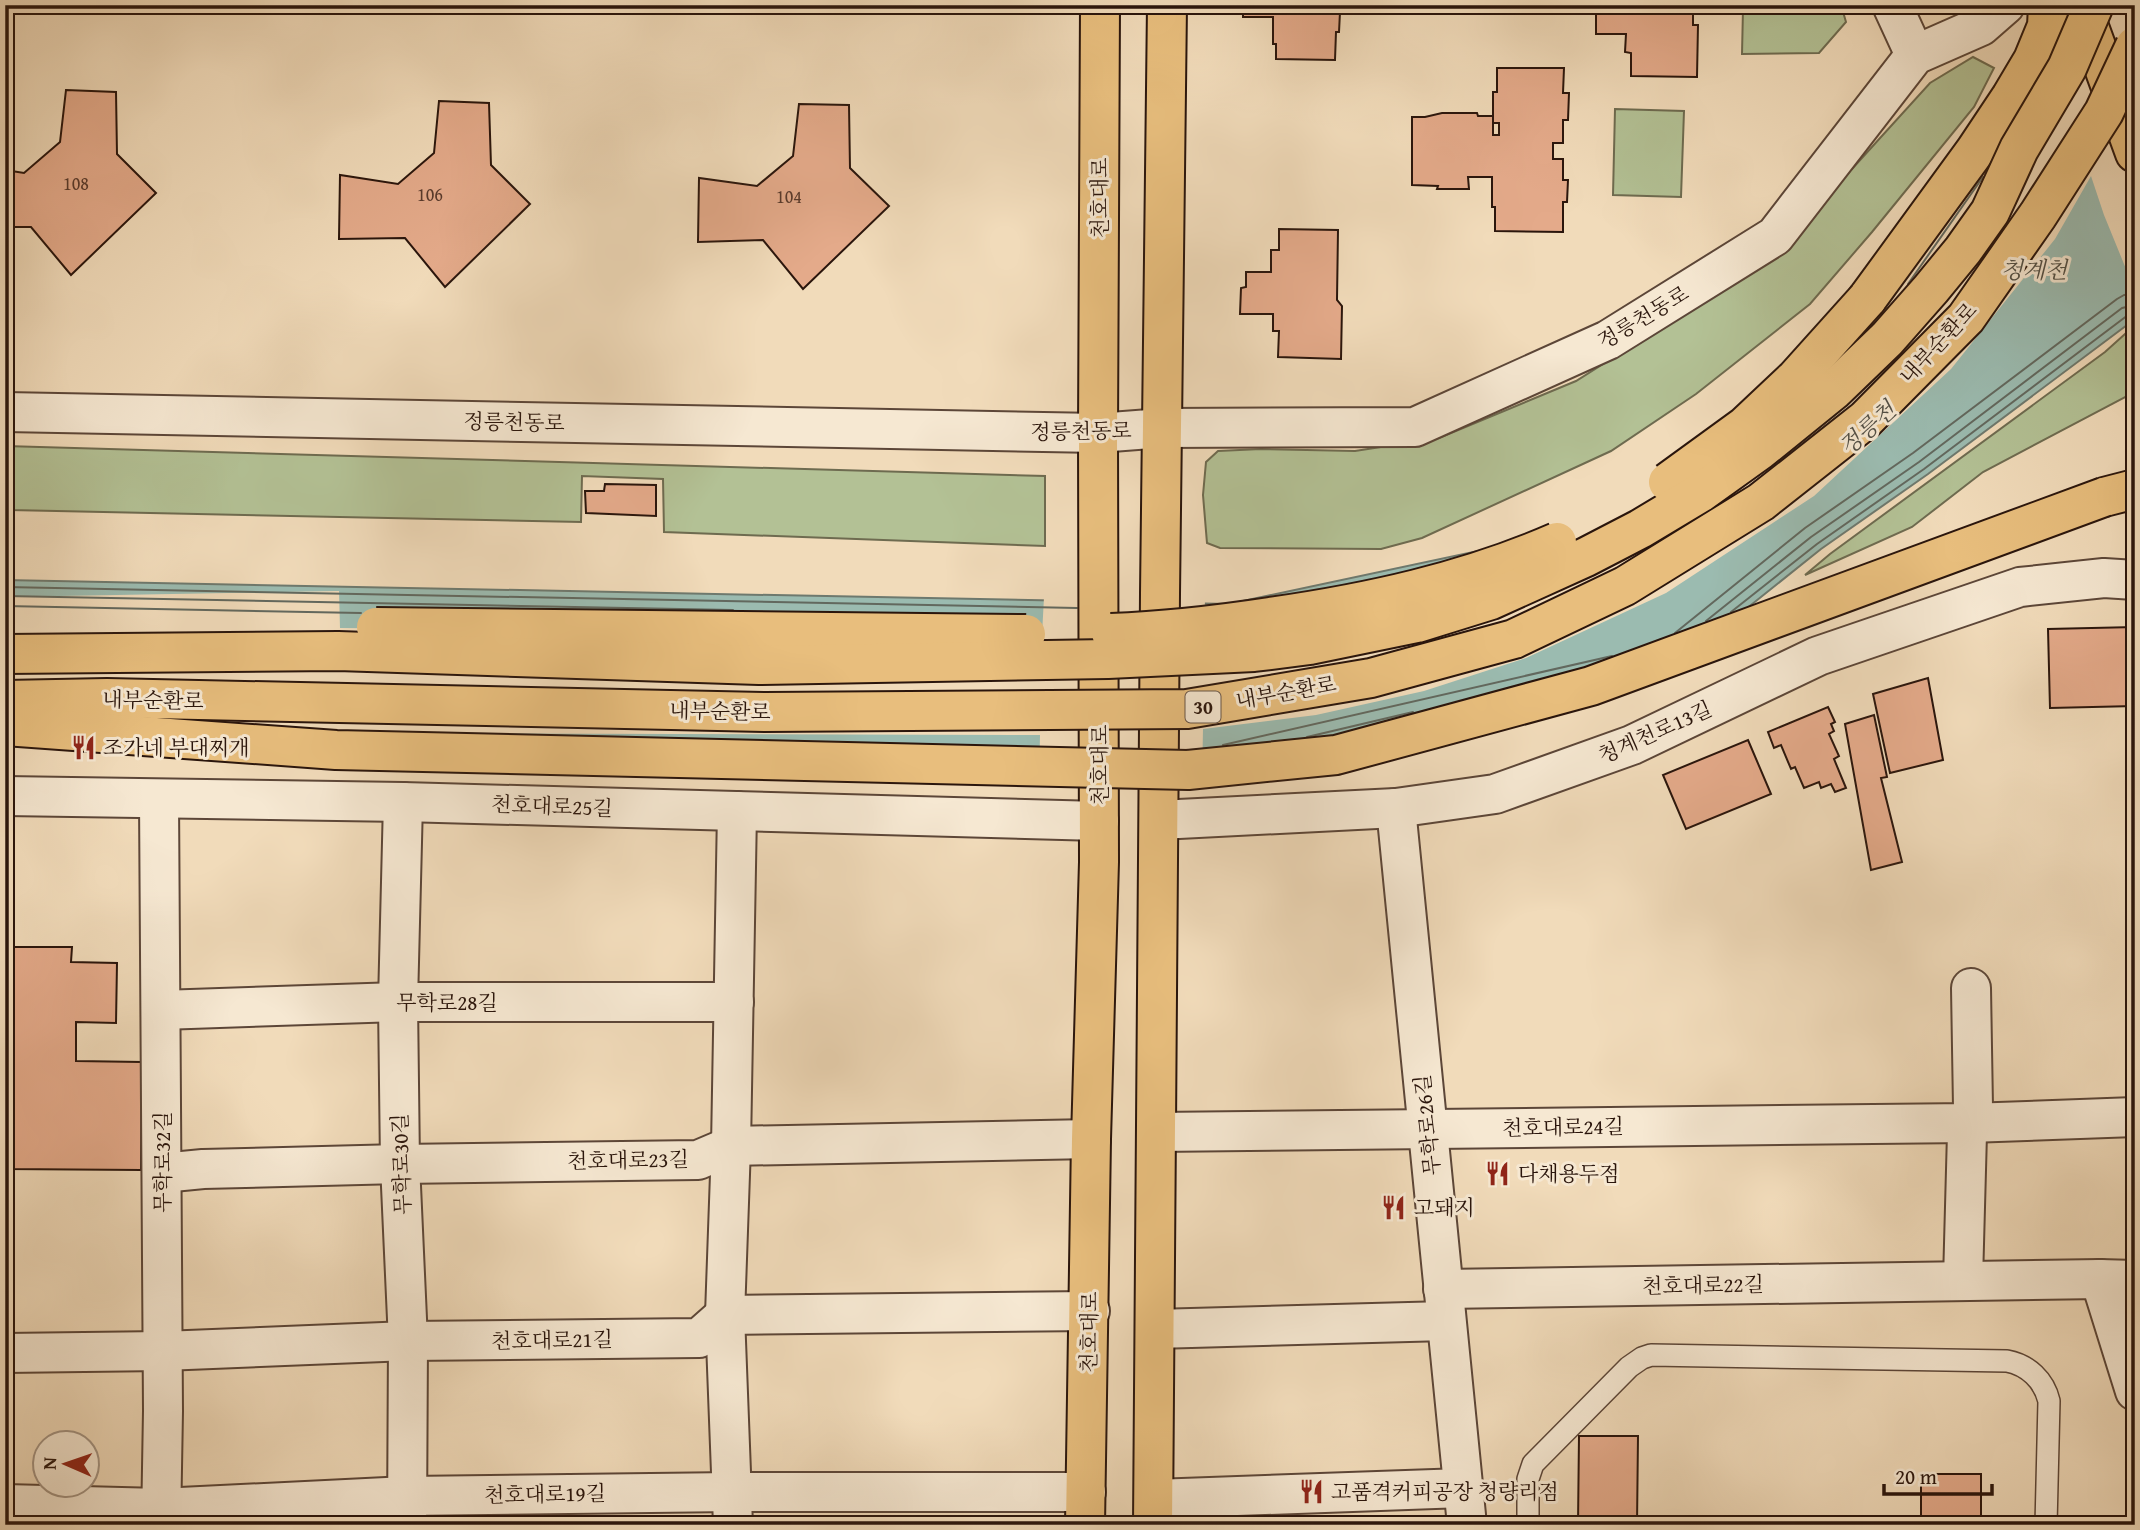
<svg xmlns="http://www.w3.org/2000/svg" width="2140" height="1530" font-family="'Gentium Book Plus','Noto Serif KR',serif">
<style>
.green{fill:#b3c195;stroke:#6e6b50;stroke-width:2}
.water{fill:#9bbbb0;stroke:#6e796e;stroke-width:2}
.pier{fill:#f1dbba}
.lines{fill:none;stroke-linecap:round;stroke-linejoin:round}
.shore{stroke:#62685e;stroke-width:2}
.building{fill:#e4aa8a;stroke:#2a150c;stroke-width:2}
.service-casing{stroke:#5c4638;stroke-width:24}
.minor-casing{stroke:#5c4638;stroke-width:42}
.tertiary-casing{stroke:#5c4638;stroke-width:42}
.primary-casing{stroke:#2a150c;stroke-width:42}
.trunk-casing{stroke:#2a150c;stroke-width:42}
.service{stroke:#f6e8d2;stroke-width:21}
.minor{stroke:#f6e8d2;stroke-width:38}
.tertiary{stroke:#f6e8d2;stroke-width:38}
.primary{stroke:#e8be7d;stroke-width:38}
.trunk{stroke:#e8be7d;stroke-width:38}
.trunk-bridge-casing{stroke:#2a150c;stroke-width:42;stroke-linecap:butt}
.trunk-bridge{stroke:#e8be7d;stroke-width:38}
.labels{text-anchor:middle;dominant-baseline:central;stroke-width:6;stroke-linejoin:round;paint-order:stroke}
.number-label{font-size:18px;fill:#583a2c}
.shield{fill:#f6e8d2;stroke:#675447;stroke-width:2}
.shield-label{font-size:19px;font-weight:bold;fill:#2a150c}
.street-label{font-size:21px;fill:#2a150c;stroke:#f6e8d2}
.poi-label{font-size:21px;fill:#2a150c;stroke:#f6e8d2;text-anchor:start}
.water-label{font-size:23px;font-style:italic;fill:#524f45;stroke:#f6e8d2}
</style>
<rect width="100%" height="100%" fill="#f1dbba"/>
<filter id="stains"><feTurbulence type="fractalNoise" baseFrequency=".00286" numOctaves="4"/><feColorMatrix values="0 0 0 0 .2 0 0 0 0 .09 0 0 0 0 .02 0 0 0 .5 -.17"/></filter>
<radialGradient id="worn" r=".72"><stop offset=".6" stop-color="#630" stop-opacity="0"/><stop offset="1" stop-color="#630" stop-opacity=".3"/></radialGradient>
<!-- green -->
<g class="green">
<path d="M1746 5H1841L1846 22 1819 53 1742 54 1743 9Z"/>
<path d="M1973 57 1994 68 1974 107 1872 232 1810 304 1696 394 1611 451 1422 538 1381 549 1220 548 1207 543 1203 495 1206 462 1218 451 1261 449 1355 451 1439 438 1576 381 1756 267 1822 202 1930 83Z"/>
<path d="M1615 109 1684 111 1681 197 1613 195Z"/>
<path d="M2135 325V392L1983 472 1912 527 1805 575 1830 554 2105 352Z"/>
<path d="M5 446 1045 476V546L664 532 663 479 582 476 581 522 10 510 9 473H5Z"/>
</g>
<!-- water -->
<path class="water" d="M2135 59V319L1928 474 1821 549 1671 669 1185 781 5 752V580L1229 604 1637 517Z"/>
<!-- pier -->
<path class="pier" d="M2135 56V291L2104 215 2091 176 2055 239 1951 369 1814 496 1666 593 1526 658 1424 691 1316 715 1203 729 1202 781H1039L1040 735 337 733 335 765 5 754V597L339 591 340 628 1042 635 1044 597 1205 600 1204 627 1310 612 1553 531 1636 513 1817 389 2039 75Z"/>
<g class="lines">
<!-- shore -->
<g class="shore">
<path d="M1908 284 1983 177"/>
<path d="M5 587 1077 608"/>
<path d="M5 596 733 610"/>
<path d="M5 606 361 613"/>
<path d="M1731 612 1817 544 1924 469 2128 315 2135 313"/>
<path d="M1706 621 1811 537 1919 462 2122 308 2135 305"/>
<path d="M1675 633 1805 528 1913 453 2117 299 2124 295 2135 294"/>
<path d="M1307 737 1413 712"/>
<path d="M1223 745 1612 656"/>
</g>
</g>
<!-- building -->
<g class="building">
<path d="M1243 5H1336V12H1340L1339 32H1336L1335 60 1276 59V44H1273V17H1243Z"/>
<path d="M1596 5H1693V25H1698L1697 77 1631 76V53L1625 52 1626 34H1596Z"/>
<path d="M1497 68H1564L1563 93H1569L1568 120H1563V143H1553V159H1563V180H1568L1567 202H1563V232L1495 231V207H1492V177H1468L1469 189H1437L1438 186 1412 185V117H1425L1442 113H1477L1478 116H1493V135H1499V123H1493V92H1497Z"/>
<path d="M66 90 116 92 117 154 156 193 71 275 31 227H5V170L24 173 60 142Z"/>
<path d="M439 101 489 103 491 165 530 204 445 287 405 238 339 239 340 175 398 184 434 153Z"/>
<path d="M799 104 849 105 850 168 889 206 803 289 763 240 698 242 699 178 757 186 793 156Z"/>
<path d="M1279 229 1338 230 1337 300 1342 306 1341 359 1278 357 1279 331H1273V314H1240L1241 288 1246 287V272H1271V250H1279Z"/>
<path d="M605 484 656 485V516L586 513 585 491H604Z"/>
<path d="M2135 627V706L2050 708 2048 629Z"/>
<path d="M1928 678 1943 760 1890 773 1873 694Z"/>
<path d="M1828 707 1835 722 1831 724 1834 731 1829 734 1839 756 1834 759 1846 788 1835 792 1831 784 1821 788 1819 782 1804 788 1795 767 1791 769 1781 745 1774 748 1768 732Z"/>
<path d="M1874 715 1887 777 1881 778 1902 862 1871 870 1845 724Z"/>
<path d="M1748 740 1771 794 1686 829 1663 775Z"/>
<path d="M5 947H72L71 962 117 963 116 1023 76 1022V1061L142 1062 141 1170 5 1169Z"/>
<path d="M1579 1436H1638L1637 1525H1578Z"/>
<rect x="1921" y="1474" width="60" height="51"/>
</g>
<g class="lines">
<defs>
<path id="service" d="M1528 1525V1479L1533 1464 1629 1367 1642 1358 1651 1355 2007 1361C2028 1365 2044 1380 2049 1401L2046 1525"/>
<g id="minor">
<path d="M1892 5 1915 55"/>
<path d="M5 412 1098 433 1163 428 1415 427 1608 340 1775 236 1915 55 1981 26 2005 5"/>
<path d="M5 796 403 802 1099 821"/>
<path d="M159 799 163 1411 161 1525"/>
<path d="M403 802 398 1002 400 1164 408 1341 407 1525"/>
<path d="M1396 808 1467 1525"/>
<path d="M161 1010 398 1002H734"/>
<path d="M1156 1132 1969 1123 2135 1117"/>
<path d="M162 1173 203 1169 400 1164 698 1160 731 1146 1091 1139"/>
<path d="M2100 1279 2135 1391"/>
<path d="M1963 1281 1967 1133 1973 1107 1971 988"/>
<path d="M1443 1289 2100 1279 2135 1280"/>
<path d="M1155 1329 1446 1321"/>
<path d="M5 1353 163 1351 408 1341 699 1338 725 1315 1090 1311"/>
<path d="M1154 1499 1463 1488"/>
<path d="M5 1504 160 1508 407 1496 733 1492H1086"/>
<path d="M733 1525 725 1315 731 1146 737 811"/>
</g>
<path id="tertiary" d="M1159 820 1396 808 1495 794 1632 745 1818 656 2020 587 2104 578 2135 580"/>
<g id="primary">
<path d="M2081 5 2135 153"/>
<path d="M1085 1525 1091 1139 1099 862 1098 433 1100 5"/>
<path d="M1153 1525 1160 594 1167 5"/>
</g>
<g id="trunk">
<path d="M1867 299 1975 151 2011 97 2033 60 2047 26 2048 5"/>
<path d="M2104 497 2135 489"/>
</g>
</defs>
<!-- service casing -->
<use href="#service" class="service-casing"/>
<!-- minor casing -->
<use href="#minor" class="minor-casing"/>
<!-- tertiary casing -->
<use href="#tertiary" class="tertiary-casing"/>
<!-- primary casing -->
<use href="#primary" class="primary-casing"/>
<!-- trunk casing -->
<use href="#trunk" class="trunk-casing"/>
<!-- service -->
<use href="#service" class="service"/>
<!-- minor -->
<use href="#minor" class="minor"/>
<!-- tertiary -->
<use href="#tertiary" class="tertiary"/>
<!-- primary -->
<use href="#primary" class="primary"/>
<!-- trunk -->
<use href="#trunk" class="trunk"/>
<defs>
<g id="trunk-bridge">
<path d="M1668 482 1745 426 1796 378 1867 299"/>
<path d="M376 627 1026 634"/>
<path d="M1111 633C1164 631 1217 625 1270 617 1368 603 1465 582 1557 542"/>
<path d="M5 654 338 651 759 665 1108 659 1254 652 1310 645 1417 623 1491 600 1586 557 1640 529 1700 493 1760 450 1833 391 1887 339 1931 289 1963 250 1990 212 2019 149 2067 68 2094 5"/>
<path d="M5 700 107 698 765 712 1187 709 1371 678 1514 639 1625 586 1761 502 1865 420 1966 318 2038 215 2104 112 2135 46"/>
<path d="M5 726 336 750 1188 770 1336 755 1591 686 2104 497"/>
</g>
</defs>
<!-- trunk-bridge casing -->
<use href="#trunk-bridge" class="trunk-bridge-casing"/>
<!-- trunk-bridge -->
<use href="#trunk-bridge" class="trunk-bridge"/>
</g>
<!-- icons -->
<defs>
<symbol id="restaurant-bare" viewBox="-9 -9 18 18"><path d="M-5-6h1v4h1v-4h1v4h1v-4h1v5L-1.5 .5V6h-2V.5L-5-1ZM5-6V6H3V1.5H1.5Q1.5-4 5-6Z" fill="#8f2418" stroke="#f6e8d2" stroke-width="2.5" paint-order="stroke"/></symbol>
</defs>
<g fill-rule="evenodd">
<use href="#restaurant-bare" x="66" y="730" width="35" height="35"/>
<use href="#restaurant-bare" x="1480" y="1156" width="35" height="35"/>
<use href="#restaurant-bare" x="1376" y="1190" width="35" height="35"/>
<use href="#restaurant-bare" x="1294" y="1474" width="35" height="35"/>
</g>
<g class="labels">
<!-- number labels -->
<g class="number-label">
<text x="76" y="183">108</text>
<text x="430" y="194">106</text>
<text x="789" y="196">104</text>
</g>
<!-- shield labels -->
<rect class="shield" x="1185.5" y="691.5" width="35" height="31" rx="5"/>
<g class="shield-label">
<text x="1203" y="707">30</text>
</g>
<!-- street labels -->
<g class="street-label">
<text transform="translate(1099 198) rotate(-90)">천호대로</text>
<text transform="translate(1643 317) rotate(-31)">정릉천동로</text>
<text transform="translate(1938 343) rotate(-47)">내부순환로</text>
<text transform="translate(514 422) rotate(1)">정릉천동로</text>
<text transform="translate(1081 431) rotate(-1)">정릉천동로</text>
<text transform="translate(1286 692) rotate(-10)">내부순환로</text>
<text transform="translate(153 700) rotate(1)">내부순환로</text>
<text transform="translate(720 711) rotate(1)">내부순환로</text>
<text transform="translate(1655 732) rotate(-24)">청계천로13길</text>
<text transform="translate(1099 765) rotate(-90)">천호대로</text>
<text transform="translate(552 806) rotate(2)">천호대로25길</text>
<text x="447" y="1002">무학로28길</text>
<text transform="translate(1427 1125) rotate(-96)">무학로26길</text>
<text transform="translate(1563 1127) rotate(-1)">천호대로24길</text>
<text transform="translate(628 1160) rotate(-1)">천호대로23길</text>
<text transform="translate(162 1162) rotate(-90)">무학로32길</text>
<text transform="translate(401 1164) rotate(-92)">무학로30길</text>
<text transform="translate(1703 1285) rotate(-1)">천호대로22길</text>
<text transform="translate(1089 1332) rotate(-89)">천호대로</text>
<text transform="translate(552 1340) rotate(-1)">천호대로21길</text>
<text transform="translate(545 1494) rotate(-1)">천호대로19길</text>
</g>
<!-- poi labels -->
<g class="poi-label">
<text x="103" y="747">조가네 부대찌개</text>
<text x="1518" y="1173">다채용두점</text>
<text x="1414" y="1207">고돼지</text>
<text x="1331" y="1491">고품격커피공장 청량리점</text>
</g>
<!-- water labels -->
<g class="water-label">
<text x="2034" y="269">청계천</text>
<text transform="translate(1867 428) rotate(-42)">정릉천</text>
</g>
</g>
<!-- margin -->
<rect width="2140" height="1530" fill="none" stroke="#f1dbba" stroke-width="28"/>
<rect x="7" y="7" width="2126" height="1516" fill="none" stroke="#2a150c" stroke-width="3.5"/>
<rect x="14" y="14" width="2112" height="1502" fill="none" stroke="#2a150c" stroke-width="2"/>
<!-- north arrow -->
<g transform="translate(66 1464) rotate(272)"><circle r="33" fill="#f6e8d2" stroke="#a49483" stroke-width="2"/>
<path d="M0-5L12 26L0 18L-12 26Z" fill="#8f2418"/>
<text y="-10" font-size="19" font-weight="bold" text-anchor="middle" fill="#2a150c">N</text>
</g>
<!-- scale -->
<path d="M1884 1484v10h108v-10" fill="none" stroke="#2a150c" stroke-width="3.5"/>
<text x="1895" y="1484" font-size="21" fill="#2a150c" stroke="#f6e8d2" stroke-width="5" paint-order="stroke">20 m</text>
<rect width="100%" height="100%" filter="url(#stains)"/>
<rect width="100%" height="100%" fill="url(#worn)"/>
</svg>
